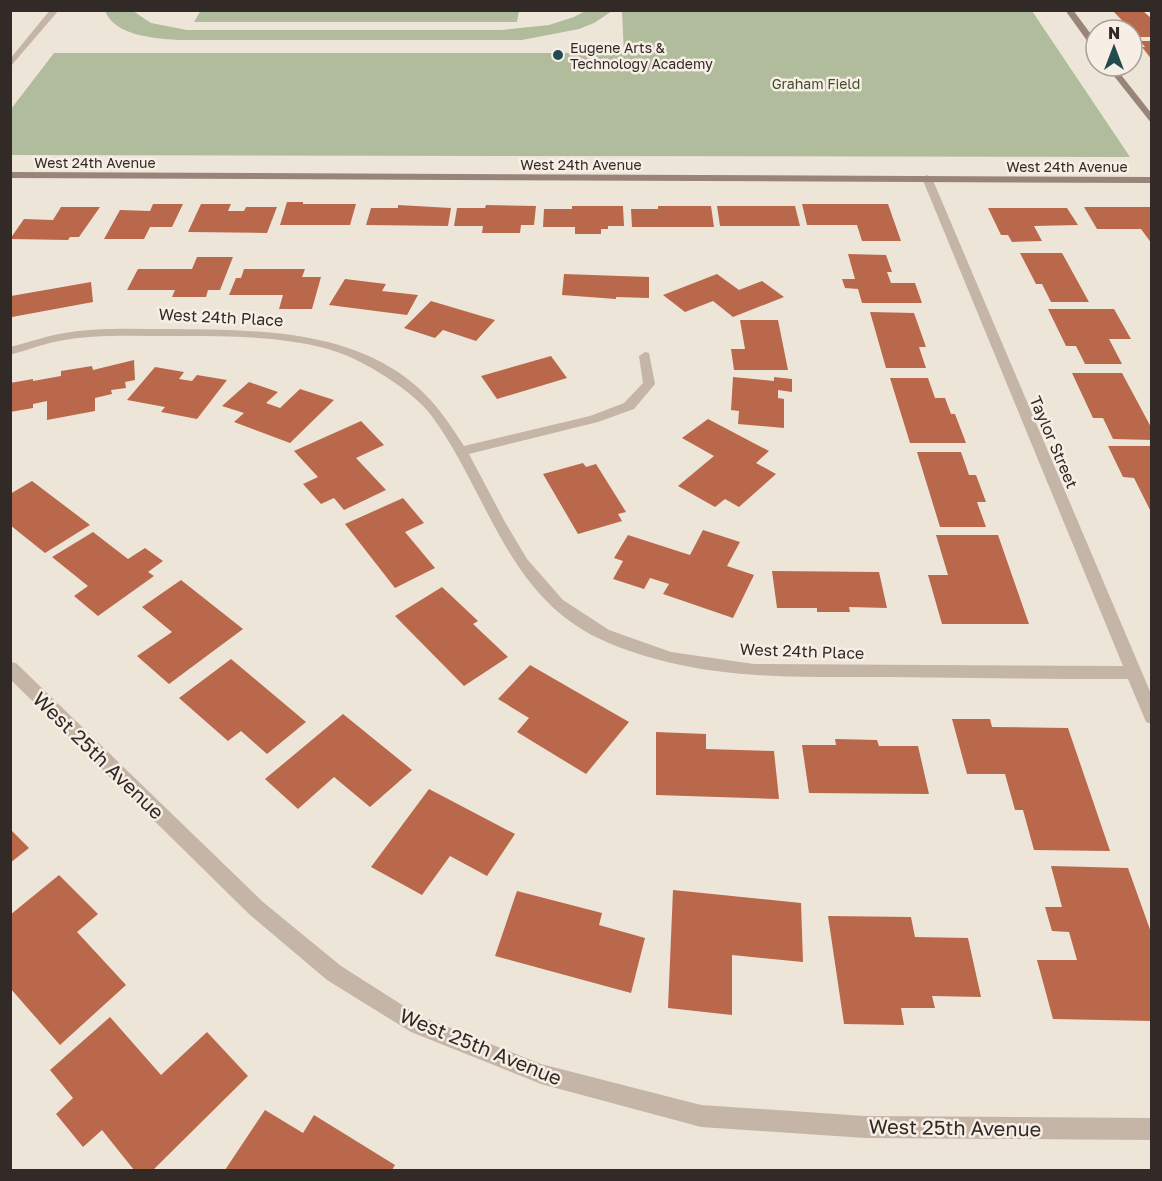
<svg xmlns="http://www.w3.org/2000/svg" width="1162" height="1181" font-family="'Golos Text',sans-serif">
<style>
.green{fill:#b0bc9b}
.building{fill:#ba684b}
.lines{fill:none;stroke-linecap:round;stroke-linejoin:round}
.street{fill:#c5b5a6;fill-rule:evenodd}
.secondary{fill:#988478;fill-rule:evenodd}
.poi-dot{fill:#204b4f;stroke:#f7efe5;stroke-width:2}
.labels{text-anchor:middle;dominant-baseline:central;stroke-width:5;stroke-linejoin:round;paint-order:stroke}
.far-poi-label{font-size:14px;fill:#322a26;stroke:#f7efe5;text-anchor:start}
.far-park-label{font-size:14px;fill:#414e2d;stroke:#f7efe5}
.far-street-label{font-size:14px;fill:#322a26;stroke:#f7efe5}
.street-label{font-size:16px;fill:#322a26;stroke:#f7efe5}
.near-street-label{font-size:20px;fill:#322a26;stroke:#f7efe5}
</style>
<rect width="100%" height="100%" fill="#eee5d9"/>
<!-- green -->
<g class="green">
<path d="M201 10H519V11L517 22H194Z"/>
<path d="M105 11H133L151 23 187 30H502L549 25 574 17 585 11H612L594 23 579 29 522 40H177C154 38 115 36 105 11Z"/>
<path d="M1032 11 1130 157 11 155V109L54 53H624L622 11Z"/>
</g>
<!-- building -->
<g class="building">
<path d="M1113 11H1143L1152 19V37H1138Z"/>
<path d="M1140 41H1152V60L1142 47H1145Z"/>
<path d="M287 202H303V204H356L350 225H280Z"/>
<path d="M153 204H183L172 227H150L144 239H104L120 210 150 211Z"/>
<path d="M201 204H231L228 211H244L246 207H277L267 233 188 232Z"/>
<path d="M802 204H888L901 241H862L857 225H807Z"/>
<path d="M398 205 451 208 448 226 366 225 371 208H398Z"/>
<path d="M486 205 536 206 534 225H521L520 233H482L483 226H454L457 208H485Z"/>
<path d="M572 206H623L624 226H608V229H601V234H575V227H543L544 209H572Z"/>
<path d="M658 206H711L714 227H632L631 209H658Z"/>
<path d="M717 206H795L800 226H720Z"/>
<path d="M61 207H100L79 237H70L68 240 10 239 24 219 53 220Z"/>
<path d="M1084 207H1152V244L1141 229H1097Z"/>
<path d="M988 208H1067L1078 225 1034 226 1042 241 1012 242 1008 235H1001Z"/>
<path d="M1020 253H1062L1089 302H1051L1042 284H1036Z"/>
<path d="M848 254 886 255 892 272H887L891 283H915L922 303H862L858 289 845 288 842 279H855Z"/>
<path d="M197 257H233L220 290H208L206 297H172L175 290H127L138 269H192Z"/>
<path d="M244 269H305L302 277H321L312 309H279L283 295H229L236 278H241Z"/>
<path d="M564 274 649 277V298L616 297V299L562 295Z"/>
<path d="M717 274 739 290 762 281 784 297 733 317 713 301 685 312 663 295Z"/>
<path d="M345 279 386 284 382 291 418 295 407 315 329 305Z"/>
<path d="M91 282 93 302 12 317 11 296Z"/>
<path d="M431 301 495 320 476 341 443 330 435 338 404 328Z"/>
<path d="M1048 309H1114L1131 339H1109L1122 364H1085L1076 346H1066Z"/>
<path d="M870 312 914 313 926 347H919L926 368H886Z"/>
<path d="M740 320H778L788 370H734L731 349H745Z"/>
<path d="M551 356 567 378 497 399 481 376Z"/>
<path d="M134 360 135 380 125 382 126 388 111 390 112 394 95 398V411L47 420V401L33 404V408L10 412V383L33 379V381L61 376V371L92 366 93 370Z"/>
<path d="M155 367 184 372 179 379 192 381 197 375 227 380 197 419 161 412 165 407 127 400Z"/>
<path d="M1072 373H1122L1152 429V440L1113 439 1103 418H1093Z"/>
<path d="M733 377 774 381V377L792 379V392L778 390V398L784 399V428L738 424 739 411 731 410Z"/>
<path d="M890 378H928L935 398H945L951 414H955L966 443H910Z"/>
<path d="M249 382 278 392 266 403 280 408 300 389 334 400 290 443 234 422 244 413 222 406Z"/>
<path d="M708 419 769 451 756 463 776 474 739 507 725 499 715 507 678 486 714 456 682 438Z"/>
<path d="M361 421 384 445 356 458 386 490 344 510 334 498 321 504 303 484 318 477 294 451Z"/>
<path d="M1108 446H1152V514L1134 478 1123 477Z"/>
<path d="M917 452H961L969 475H976L986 502H977L986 527H940Z"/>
<path d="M583 463 586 467 596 464 626 512 618 514 622 521 578 534 543 474Z"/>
<path d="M32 481 90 525 45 553 10 525V494Z"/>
<path d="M403 498 424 523 405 532 435 568 395 588 345 524Z"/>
<path d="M703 530 740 542 727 566 754 575 733 618 663 594 669 584 650 578 644 589 613 579 623 561 614 558 628 535 690 555Z"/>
<path d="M93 532 128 559 145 548 163 561 148 572 154 576 98 616 74 596 88 586 52 557Z"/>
<path d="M936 535H998L1029 624H942L928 575H948Z"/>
<path d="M772 571 879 572 887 608 849 607 850 612H817V608H777Z"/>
<path d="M181 580 243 629 169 684 137 656 172 632 142 607Z"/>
<path d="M442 587 478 621 473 624 508 657 464 686 395 616Z"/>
<path d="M231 659 306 722 267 754 241 731 228 741 179 698Z"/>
<path d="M530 665 629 722 586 774 517 732 529 718 498 699Z"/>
<path d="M343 714 412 770 370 807 334 777 298 809 265 779Z"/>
<path d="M952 719H990L992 727 1068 728 1110 851 1034 850 1023 810H1015L1005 774H967Z"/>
<path d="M656 732 706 734V749L774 751 779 799 656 795Z"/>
<path d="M835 739 877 740 879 746H918L929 794 809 793 802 745H836Z"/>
<path d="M429 789 515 834 487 876 450 856 422 895 371 867Z"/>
<path d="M10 829 29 848 10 863Z"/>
<path d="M1051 866 1128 868 1152 935V1021L1053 1019 1037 960H1077L1069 932 1052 931 1045 907H1062Z"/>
<path d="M59 875 98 914 77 932 126 985 60 1045 10 988V915Z"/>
<path d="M673 890 801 903 803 962 732 955V1015L668 1008Z"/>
<path d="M517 891 602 913 599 925 645 938 631 993 495 956Z"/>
<path d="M828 916 911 917 915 937 968 938 981 997 932 996 935 1008H901L904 1025 844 1024Z"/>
<path d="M110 1017 161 1075 207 1032 248 1076 153 1170H134L102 1130 83 1147 56 1114 73 1098 50 1070Z"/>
<path d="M265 1110 303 1133 314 1115 395 1165 392 1170H225Z"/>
</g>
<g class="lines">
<!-- street -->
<g class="street">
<path d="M50 10H59L10 67V59Z"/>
<path d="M927 175 932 178 1152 696V724L1146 722 1128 679C1048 679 967 678 887 677 790 677 691 681 600 639 506 595 488 492 431 415 414 392 365 361 337 352 288 335 219 336 167 336 132 336 94 334 59 341 43 344 27 350 10 355V347C26 343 43 337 59 334 94 327 132 329 168 329 245 330 331 328 398 372 429 393 444 415 464 446L590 416 624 403 643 383 639 356 645 352 649 353 655 384 634 409 598 422 469 454 505 522 527 559 563 600 609 630 671 652 754 664 1123 666 922 178Z"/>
<path d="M10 662 16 663 263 902 341 966 418 1015 541 1064 701 1105 865 1116 1152 1118V1140L865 1138 701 1127 541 1084 411 1032 327 980 249 914 10 679Z"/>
</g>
<!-- secondary -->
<g class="secondary">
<path d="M1065 10H1073L1096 41V50L1093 49Z"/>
<path d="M1106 66H1114L1152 114V124Z"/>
<path d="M10 172 1152 177V183L10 178Z"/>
</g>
</g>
<!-- markers -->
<circle class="poi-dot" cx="558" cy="55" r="6"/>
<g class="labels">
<!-- far-poi labels -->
<g class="far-poi-label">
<text x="570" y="47">Eugene Arts &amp;<tspan x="570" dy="16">Technology Academy</tspan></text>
</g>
<!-- far-park labels -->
<g class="far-park-label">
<text x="816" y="83">Graham Field</text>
</g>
<!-- far-street labels -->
<g class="far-street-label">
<text x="95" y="162">West 24th Avenue</text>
<text x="581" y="164">West 24th Avenue</text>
<text x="1067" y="166">West 24th Avenue</text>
</g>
<!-- street labels -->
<g class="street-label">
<text transform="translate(221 317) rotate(3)">West 24th Place</text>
<text transform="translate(1054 442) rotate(67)">Taylor Street</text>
<text transform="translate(802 651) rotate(2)">West 24th Place</text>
</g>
<!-- near-street labels -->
<g class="near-street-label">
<text transform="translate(99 755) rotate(44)">West 25th Avenue</text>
<text transform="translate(481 1046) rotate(22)">West 25th Avenue</text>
<text transform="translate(955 1127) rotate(1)">West 25th Avenue</text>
</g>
</g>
<!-- border -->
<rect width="1162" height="1181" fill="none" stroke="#322a26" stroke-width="24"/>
<!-- north arrow -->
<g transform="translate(1114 48)"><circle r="28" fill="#f7efe5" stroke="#a8a099" stroke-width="1.5"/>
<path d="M0-4.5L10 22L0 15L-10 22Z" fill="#204b4f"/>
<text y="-9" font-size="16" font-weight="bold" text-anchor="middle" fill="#322a26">N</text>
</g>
</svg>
